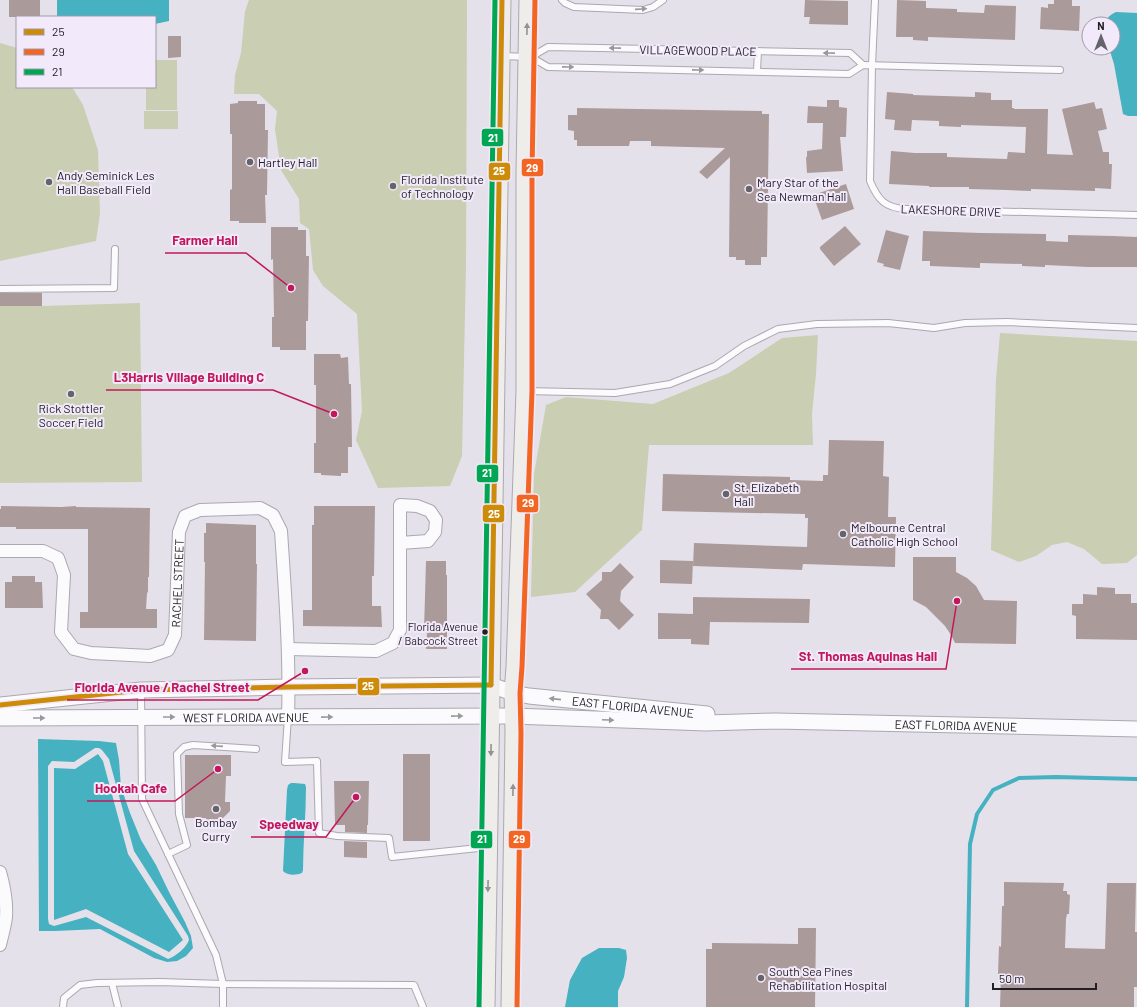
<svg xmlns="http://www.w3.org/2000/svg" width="1137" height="1007" font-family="Barlow,sans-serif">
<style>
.green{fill:#caceb2}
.water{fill:#45b1c1;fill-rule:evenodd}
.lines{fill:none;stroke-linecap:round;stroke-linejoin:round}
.stream{stroke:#45b1c1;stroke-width:4}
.building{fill:#ab9a9a}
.service-casing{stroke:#aba8af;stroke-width:8}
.minor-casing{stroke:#aba8af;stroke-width:14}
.tertiary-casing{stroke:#aba8af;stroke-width:17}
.secondary-casing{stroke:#aba8af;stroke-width:19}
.service{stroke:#fbfafc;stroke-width:6}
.minor{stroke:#fbfafc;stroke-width:12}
.tertiary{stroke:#fbfafc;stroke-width:15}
.secondary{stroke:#efedea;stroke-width:17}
.bus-1-casing{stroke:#f2eafb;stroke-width:8}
.bus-2-casing{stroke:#f2eafb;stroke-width:8}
.bus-3-casing{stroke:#f2eafb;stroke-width:8}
.bus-1{stroke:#cc8b08;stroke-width:5}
.bus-2{stroke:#f26522;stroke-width:5}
.bus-3{stroke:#00a651;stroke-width:5}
.oneway{fill:#99989c}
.oneway2{fill:#939192}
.poi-dot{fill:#66646b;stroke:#f2eafb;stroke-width:1.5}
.bus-dot{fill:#222026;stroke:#f2eafb;stroke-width:1.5}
.labels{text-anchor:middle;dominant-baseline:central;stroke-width:4;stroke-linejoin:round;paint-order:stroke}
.bus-label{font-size:11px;fill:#222026;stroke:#f2eafb;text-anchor:end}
.street-label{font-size:12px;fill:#222026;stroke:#f2eafb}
.poi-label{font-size:12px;fill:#222026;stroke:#f2eafb;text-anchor:start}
.leader{fill:none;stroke:#c2185b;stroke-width:1.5}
.callout-dot{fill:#c2185b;stroke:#f2eafb;stroke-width:1.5}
.callout-label{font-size:13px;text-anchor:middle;font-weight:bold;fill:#c2185b;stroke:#f2eafb;stroke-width:4;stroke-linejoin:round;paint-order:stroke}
.line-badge{stroke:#f2eafb;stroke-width:1.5}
.badge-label{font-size:11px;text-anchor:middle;font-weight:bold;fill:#fff}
</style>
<rect width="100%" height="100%" fill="#e5e1ea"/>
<!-- green -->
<g class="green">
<path d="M249 0H467L466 265 462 456 450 486 378 488 356 440 362 411 357 314 323 286 313 270 309 229 300 223 299 199 281 170 275 129 277 111 259 94H234L235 75 241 53 245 11Z"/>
<path d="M0 43 17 48V87H72L83 105 98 150 100 213 96 241 0 261Z"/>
<path d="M155 60H177V110H146V87H155Z"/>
<rect x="144" y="111" width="34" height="18"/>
<path d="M140 303 142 482 0 483V306H42Z"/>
<path d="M1000 333 1137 341V555L1127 563 1102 564 1084 549 1067 542 1052 545 1036 556 1019 562 991 550 996 379Z"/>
<path d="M818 335 816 374 812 414 813 445H649L642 530 575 592 531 597 534 474 546 405 566 397 653 404 729 373 782 338Z"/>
</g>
<!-- water -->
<g class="water">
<path d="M57 0H169V21L155 24V17H57Z"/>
<path d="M1116 12 1137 13V116H1128L1123 114 1114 64 1109 48H1113V24H1105C1107 17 1110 15 1116 12Z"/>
<path d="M38 739 99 741 116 743 119 760 121 787 130 813 141 840 156 865 169 892 185 922 191 936 193 948 186 956 177 961 167 962 154 958 100 929 55 931H39ZM95 748H99L102 750 109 759 134 851 188 936 189 940C186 948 176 956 168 959L86 917 54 926 49 924 48 919V766L52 761 74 762Z"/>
<path d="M98 754 103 761 128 854 183 940 169 952 86 909 54 920V768L75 769Z"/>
<path d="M291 783H294L305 784 306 787C306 815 303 843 303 870L302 873C296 875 288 876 283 871L287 790 288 785Z"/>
<path d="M599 948H619L626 950 627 958 624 977 618 991V1007H565L570 980 582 958Z"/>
</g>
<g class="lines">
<!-- stream -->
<path class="stream" d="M967 1007 970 844 977 814 993 790 1019 778 1056 777 1137 779"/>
</g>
<!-- building -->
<g class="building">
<rect x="9" y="0" width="31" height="17"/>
<path d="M805 0 848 1V25L809 24 810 17H804Z"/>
<path d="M897 0 926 1V8L957 9V12L984 13 985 5 1016 6 1015 40 928 37V41L913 40V37H896Z"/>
<path d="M1054 0H1072V6H1080L1079 31 1040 29 1041 7 1048 8V4H1054Z"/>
<path d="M168 36H181V57L168 58Z"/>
<path d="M887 92 913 94V95L975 97V92L991 93V100H1012V108H1014V109H1048L1047 154 1073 155 1062 109 1094 102 1096 109 1102 108 1107 129 1098 131 1103 152H1109V164H1112L1111 189 1095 188V191L1031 189V191L1007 190 969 189V187H929V186L889 184 891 151 915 153H947V157L1007 159 1008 152 1025 153 1026 127 961 125V127L939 126V121L912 120 911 131 894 130 895 120 885 119Z"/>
<path d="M827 100H839V107L847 108 846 137H840L843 171 807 173 806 157H807V151L822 149 823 123H807L808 106 827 107Z"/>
<path d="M238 101H257V104H265V130H268L267 195H265L266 223H239V221H230V190L232 189V134H230V104L238 103Z"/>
<path d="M577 108 762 111V114H769L767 257H761V265H745V260H736V257H729L730 157 707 179 699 172 725 148 651 146V141H630L629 146H577V140H574V131L568 130V115H577Z"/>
<path d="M846 184 854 209 822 220 813 195Z"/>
<path d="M845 226 861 244 834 266 820 249V247Z"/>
<path d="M271 227H298V230H306V256H309L308 321H306V350H280V347H272V317H274L273 259 271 260Z"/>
<path d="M886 230 909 236 900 270 883 266 884 264 877 262Z"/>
<path d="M923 231 981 233 1046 234V241L1068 242V235L1113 236 1137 237V267H1088L1045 265V267L1022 266V264L980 263V268L930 266V261H922Z"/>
<rect x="0" y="293" width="42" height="13"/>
<path d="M314 354H340L341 358 348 357 349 384H351L352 447H348V473H341V476L321 475V473H314V443H316V385H314Z"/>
<path d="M829 440 884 441 883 476 889 477 888 517H896L895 567 803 564 802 570 693 566 694 543 807 547 808 518H805V514L662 511 663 474 790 477V480L823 481V475H828Z"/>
<path d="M1 506 61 507 76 506V507L150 508 149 577H148V592L147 593 146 609H157V628H80V612H88V529H16V527H0V509H1Z"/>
<path d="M314 506H375L374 576H372V606H381L382 627 303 626V610H312V525H314Z"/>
<path d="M206 523 256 525V564H257L256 641 204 640 205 562H204V533H206Z"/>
<path d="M913 557H956V572L967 578 976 586 984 600 1017 601 1016 644 955 643 951 635 945 626 926 607 913 600Z"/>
<path d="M660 560 693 561 692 584 660 583Z"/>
<path d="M426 561H446V575H447V649H426L427 634 426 630H424Z"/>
<path d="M620 563 634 577 621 591 620 601 634 615 619 630 608 619H600L601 610 586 594 602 580V572H611Z"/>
<path d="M12 576H35V582H42L43 608H5V582H12Z"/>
<path d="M1097 587 1115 588V594H1131V603H1137V640L1076 639V616L1072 615V604H1083V594L1097 595Z"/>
<path d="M693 597 810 599 809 623 710 622 709 645 691 644V639H658V613L693 614Z"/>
<rect x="403" y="754" width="27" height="87"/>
<path d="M185 755H231V776H226L225 802H230V811L217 824H206V818H185Z"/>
<path d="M334 781H369L368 825H367V833L345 832V825H335Z"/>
<path d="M344 841 367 842V858L344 857Z"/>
<path d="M1004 882 1064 883 1063 891H1067V894L1070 895 1069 914H1067L1066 919 1065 948 1105 949 1107 883H1136L1135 932H1137V987H1134V1007H1000L1001 974H998L999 946 1001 947 1002 906H1004Z"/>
<path d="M798 928H816L815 1007H706V949H712V943L798 944Z"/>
</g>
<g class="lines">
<defs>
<g id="service">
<path d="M562 0 565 3 574 7 643 10 653 7 663 0"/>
<path d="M875 0 872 65 870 181C878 200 885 208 906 209L1137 215"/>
<path d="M503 56 531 57 548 67 849 74 863 65 1060 70"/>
<path d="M531 57 548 47 850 53 863 65"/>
<path d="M757 71 758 51"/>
<path d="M0 289 114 288 115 249"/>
<path d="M526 391 615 393 670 384 715 366 744 346 778 329 817 324 888 323 934 328 965 323 1007 322 1137 328"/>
<path d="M141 690 142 799 216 955 223 984V1007"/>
<path d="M288 717 285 762 317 761 319 833 337 836 389 838 392 857 488 847"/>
<path d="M168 854 187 845 179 814 177 754 184 747 193 745 256 749"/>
<path d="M112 983 118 1007"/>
<path d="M63 1007 64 998 80 985 97 983 160 982 223 984 414 985 423 1007"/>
</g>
<g id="minor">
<path id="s1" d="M0 551H43L58 558 64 575 61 632 74 649 91 653 150 656 168 650 175 635 179 532 185 516 200 510 260 508 273 515 281 531C285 593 290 655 288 717"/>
<path d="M288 649 376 651 393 643 400 630V505L417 506 430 511 436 520 435 532 428 541 400 543"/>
<path d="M0 872C4 886 7 902 6 917 5 926 2 936 0 945"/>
</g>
<g id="tertiary">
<path id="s2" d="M0 705 141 690 289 687 491 685 513 693 529 696 707 714"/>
<path id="s3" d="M0 718 513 716 706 723 775 721 1137 729"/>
</g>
<g id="secondary">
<path d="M486 1007 502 0"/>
<path d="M510 1007 514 733 513 693 515 667 525 391V173L528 0"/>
</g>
</defs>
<!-- service casing -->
<use href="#service" class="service-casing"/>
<!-- minor casing -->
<use href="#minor" class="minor-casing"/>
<!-- tertiary casing -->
<use href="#tertiary" class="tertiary-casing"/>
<!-- secondary casing -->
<use href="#secondary" class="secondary-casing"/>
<!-- service -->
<use href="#service" class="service"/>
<!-- minor -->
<use href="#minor" class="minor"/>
<!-- tertiary -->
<use href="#tertiary" class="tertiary"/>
<!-- secondary -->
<use href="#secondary" class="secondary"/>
<defs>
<g id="bus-1">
<path d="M491 685 502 0"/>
<path d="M0 705 141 690 289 687 491 685"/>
</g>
<path id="bus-2" d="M517 1007 521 733 520 693 522 667 532 391V173L535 0"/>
<path id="bus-3" d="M479 1007 495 0"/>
</defs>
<!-- bus-1 casing -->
<use href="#bus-1" class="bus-1-casing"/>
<!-- bus-2 casing -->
<use href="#bus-2" class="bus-2-casing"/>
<!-- bus-3 casing -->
<use href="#bus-3" class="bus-3-casing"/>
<!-- bus-1 -->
<use href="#bus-1" class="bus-1"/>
<!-- bus-2 -->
<use href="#bus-2" class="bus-2"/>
<!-- bus-3 -->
<use href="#bus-3" class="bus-3"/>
</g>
<!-- one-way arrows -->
<defs><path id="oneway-solid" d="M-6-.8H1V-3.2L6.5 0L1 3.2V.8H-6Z"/></defs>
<g class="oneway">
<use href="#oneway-solid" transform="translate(641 9) rotate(-4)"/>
<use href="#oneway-solid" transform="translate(615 48) rotate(-179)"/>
<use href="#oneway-solid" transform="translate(829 53) rotate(-179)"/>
<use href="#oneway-solid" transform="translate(568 67) rotate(1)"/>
<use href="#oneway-solid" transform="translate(698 70) rotate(1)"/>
<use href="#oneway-solid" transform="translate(555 699) rotate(-174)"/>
<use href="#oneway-solid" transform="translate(457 716) rotate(-1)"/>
<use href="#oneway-solid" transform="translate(169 717)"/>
<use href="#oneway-solid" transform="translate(327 717) rotate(-1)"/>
<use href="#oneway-solid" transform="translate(39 718)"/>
<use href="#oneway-solid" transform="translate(608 720) rotate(2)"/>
<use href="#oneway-solid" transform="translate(217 746) rotate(-176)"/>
</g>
<g class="oneway2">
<use href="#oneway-solid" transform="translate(527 29) rotate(-89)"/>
<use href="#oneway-solid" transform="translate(491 750) rotate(91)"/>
<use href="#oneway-solid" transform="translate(513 790) rotate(-89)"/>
<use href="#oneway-solid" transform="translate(488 886) rotate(91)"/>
</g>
<!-- markers -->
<g class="poi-dot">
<circle cx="250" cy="162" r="4"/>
<circle cx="49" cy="182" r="4"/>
<circle cx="393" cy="186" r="4"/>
<circle cx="749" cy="189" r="4"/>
<circle cx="71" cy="394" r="4"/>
<circle cx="726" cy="494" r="4"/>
<circle cx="843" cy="534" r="4"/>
<circle cx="216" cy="809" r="4"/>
<circle cx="761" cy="978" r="4"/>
</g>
<circle class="bus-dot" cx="485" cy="632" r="3.5"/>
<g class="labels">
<!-- bus labels -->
<g class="bus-label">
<text x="478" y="626">Florida Avenue<tspan x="478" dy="14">/ Babcock Street</tspan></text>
</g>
<!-- street labels -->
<g class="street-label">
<text transform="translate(698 50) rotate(1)">VILLAGEWOOD PLACE</text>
<text transform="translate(951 210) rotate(2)">LAKESHORE DRIVE</text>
<text stroke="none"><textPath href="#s1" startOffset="320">RACHEL STREET</textPath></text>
<text stroke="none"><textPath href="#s2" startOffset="636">EAST FLORIDA AVENUE</textPath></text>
<text stroke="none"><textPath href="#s3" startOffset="246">WEST FLORIDA AVENUE</textPath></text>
<text stroke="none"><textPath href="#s3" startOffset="956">EAST FLORIDA AVENUE</textPath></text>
</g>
<!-- poi labels -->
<g class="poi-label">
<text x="258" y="162">Hartley Hall</text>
<text x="57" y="175">Andy Seminick Les<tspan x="57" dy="14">Hall Baseball Field</tspan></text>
<text x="401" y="179">Florida Institute<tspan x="401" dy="14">of Technology</tspan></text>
<text x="757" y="182">Mary Star of the<tspan x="757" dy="14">Sea Newman Hall</tspan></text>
<text x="71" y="408" text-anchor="middle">Rick Stottler<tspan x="71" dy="14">Soccer Field</tspan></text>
<text x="734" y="487">St. Elizabeth<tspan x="734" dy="14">Hall</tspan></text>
<text x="851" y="527">Melbourne Central<tspan x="851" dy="14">Catholic High School</tspan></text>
<text x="216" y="822" text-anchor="middle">Bombay<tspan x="216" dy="14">Curry</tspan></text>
<text x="769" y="971">South Sea Pines<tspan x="769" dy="14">Rehabilitation Hospital</tspan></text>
</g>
</g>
<!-- callouts -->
<path class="leader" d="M291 288L246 253H165M334 414L273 390H106M957 601L946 669H791M305 671L258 700H67M218 769L175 801H87M356 797L326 837H251"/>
<g class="callout-dot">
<circle cx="291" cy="288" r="4"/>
<circle cx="334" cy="414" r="4"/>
<circle cx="957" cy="601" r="4"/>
<circle cx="305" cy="671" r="4"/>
<circle cx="218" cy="769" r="4"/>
<circle cx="356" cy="797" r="4"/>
</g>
<g class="callout-label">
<text x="205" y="245">Farmer Hall</text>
<text x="189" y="382">L3Harris Village Building C</text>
<text x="868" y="661">St. Thomas Aquinas Hall</text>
<text x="162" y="692">Florida Avenue / Rachel Street</text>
<text x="131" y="793">Hookah Cafe</text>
<text x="289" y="829">Speedway</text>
</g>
<g class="line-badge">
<rect x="481" y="128" width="23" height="19" rx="4" fill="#00a651"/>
<rect x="521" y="158" width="23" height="19" rx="4" fill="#f26522"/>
<rect x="488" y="162" width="23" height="19" rx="4" fill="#cc8b08"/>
<rect x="476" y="464" width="23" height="19" rx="4" fill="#00a651"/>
<rect x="516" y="494" width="23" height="19" rx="4" fill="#f26522"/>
<rect x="482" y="504" width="23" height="19" rx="4" fill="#cc8b08"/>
<rect x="357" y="677" width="23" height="19" rx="4" fill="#cc8b08"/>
<rect x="508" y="830" width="23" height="19" rx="4" fill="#f26522"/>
<rect x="470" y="830" width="23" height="19" rx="4" fill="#00a651"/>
</g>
<g class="badge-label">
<text x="493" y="142">21</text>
<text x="532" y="172">29</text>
<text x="499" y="175">25</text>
<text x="487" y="477">21</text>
<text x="528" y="507">29</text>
<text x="494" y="518">25</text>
<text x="368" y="690">25</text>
<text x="519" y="843">29</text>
<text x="482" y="843">21</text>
</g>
<!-- legend -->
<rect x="16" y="16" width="140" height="72" fill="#f2eafb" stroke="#9f99a6"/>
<rect x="24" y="29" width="20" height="6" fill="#cc8b08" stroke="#9f99a6"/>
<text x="52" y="36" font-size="12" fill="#222026">25</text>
<rect x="24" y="49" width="20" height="6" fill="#f26522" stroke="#9f99a6"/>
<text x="52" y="56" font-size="12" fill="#222026">29</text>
<rect x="24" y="69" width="20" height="6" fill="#00a651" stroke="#9f99a6"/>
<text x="52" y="76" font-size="12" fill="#222026">21</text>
<!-- north arrow -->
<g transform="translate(1101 36)"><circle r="19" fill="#f2eafb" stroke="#9f99a6"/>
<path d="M0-3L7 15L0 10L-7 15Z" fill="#66646b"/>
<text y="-6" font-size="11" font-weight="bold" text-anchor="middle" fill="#222026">N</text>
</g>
<!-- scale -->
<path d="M993 983v6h103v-6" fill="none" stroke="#222026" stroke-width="2"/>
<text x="999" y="983" font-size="12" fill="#222026" stroke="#f2eafb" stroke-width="3" paint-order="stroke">50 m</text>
</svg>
